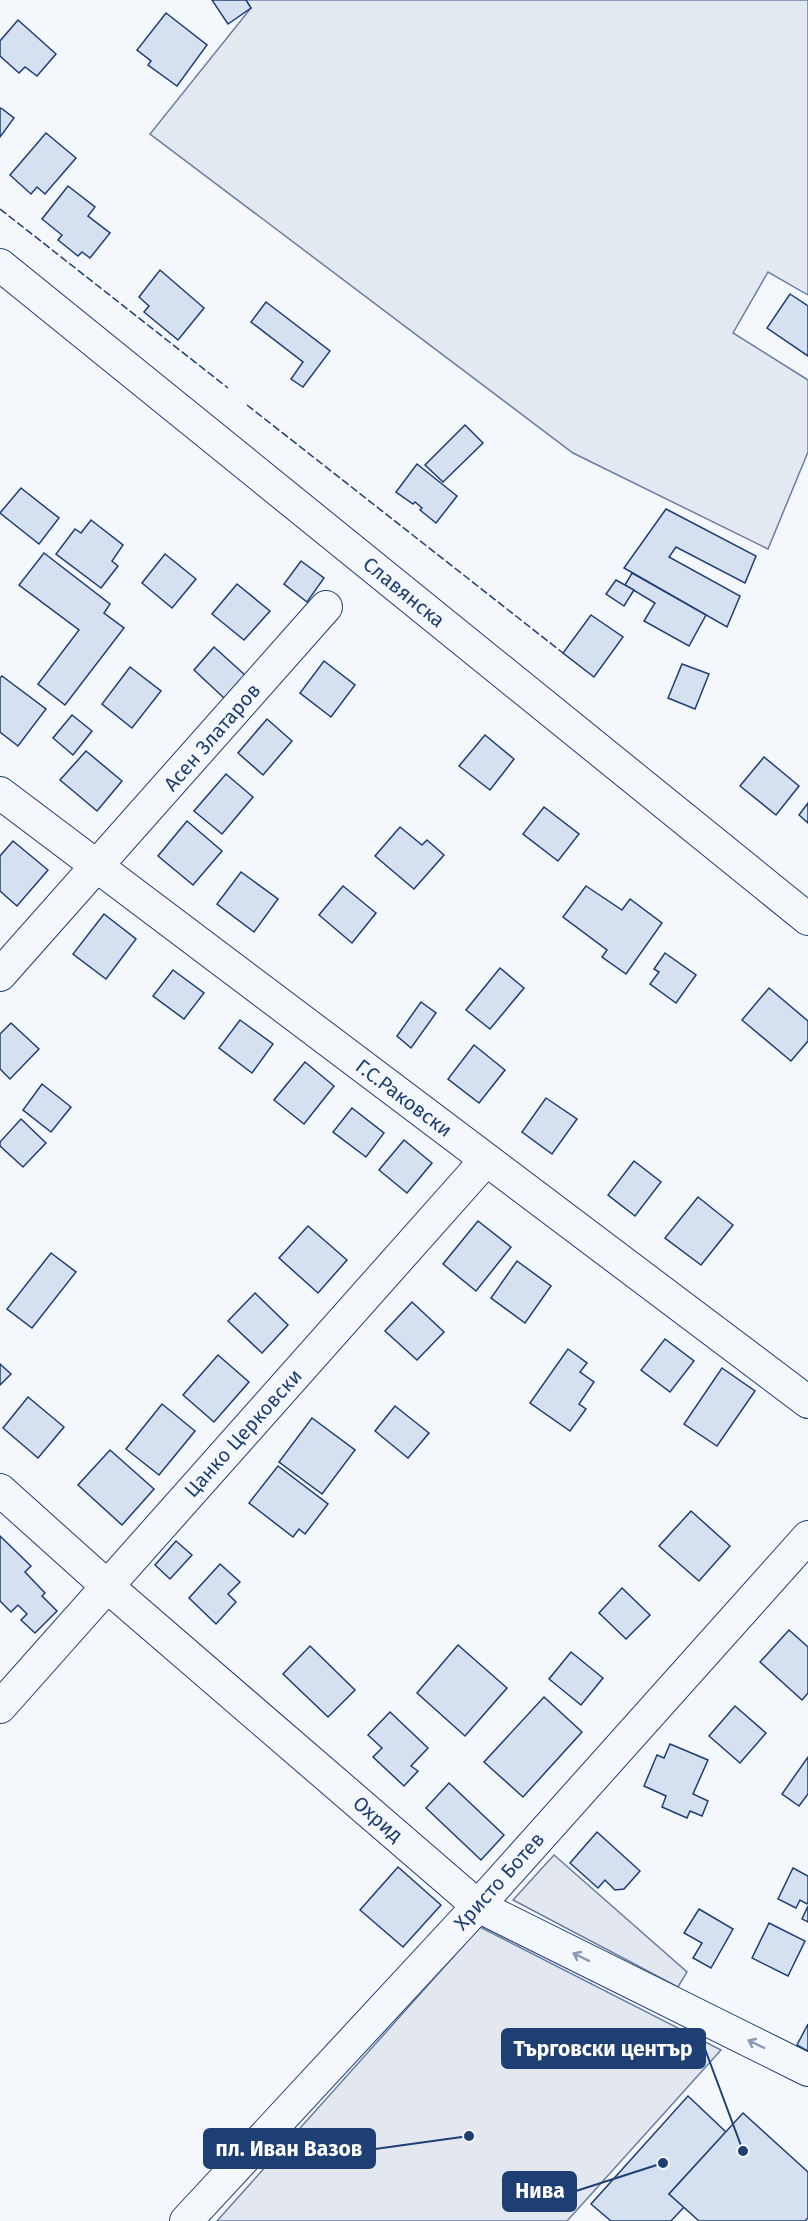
<svg xmlns="http://www.w3.org/2000/svg" width="808" height="2221" font-family="'Fira Sans',sans-serif">
<style>
.green{fill:#e3e9f0;stroke:#687fa3;stroke-width:1.5}
.parking{fill:#e3e8f0;stroke:#687fa3;stroke-width:1.5}
.building{fill:#d5e0f0;stroke:#1d3f73;stroke-width:1.5}
.lines{fill:none;stroke-linecap:round;stroke-linejoin:round}
.minor-casing{stroke:#1d3f73;stroke-width:34}
.minor{stroke:#f4f7fb;stroke-width:32}
.fence{stroke:#1d3f73;stroke-width:1.5;stroke-dasharray:8 3;stroke-linecap:butt}
.oneway{stroke:#889bb7}
.labels{text-anchor:middle;dominant-baseline:central;stroke-width:4.5;stroke-linejoin:round;paint-order:stroke}
.street-label{font-size:20px;fill:#1d3f73;stroke:#f4f7fb}
.leader{fill:none;stroke:#1d3f73;stroke-width:2}
.callout-dot{fill:#1d3f73;stroke:#f4f7fb;stroke-width:2}
.callout{fill:#1d3f73;stroke:#1d3f73;stroke-width:2}
.callout-label{font-size:21px;text-anchor:middle;font-weight:bold;fill:#fff}
</style>
<rect width="100%" height="100%" fill="#f4f7fb"/>
<!-- green -->
<path class="green" d="M246 0H808V295L768 272 733 333 808 380V452L768 549 573 453 150 134 251 8Z"/>
<!-- parking -->
<g class="parking">
<path d="M554 1855 687 1972 678 1987 513 1900Z"/>
<path d="M480 1927 721 2050 567 2221H217Z"/>
</g>
<!-- building -->
<g class="building">
<path d="M212 0H246L251 8 228 24Z"/>
<path d="M166 13 207 45 177 86 148 65 151 61 137 50Z"/>
<path d="M18 20 56 54 37 76 25 67 19 73 0 56V41Z"/>
<path d="M1 108 14 118 0 137V109Z"/>
<path d="M46 133 76 158 45 194 37 187 31 194 10 175Z"/>
<path d="M68 186 95 207 88 216 110 233 90 258 82 252 78 256 58 240 62 235 42 219Z"/>
<path d="M160 270 204 308 178 340 144 312 149 306 139 297Z"/>
<path d="M790 294 808 306V356L767 328Z"/>
<path d="M266 302 330 351 303 387 291 379 303 362 251 322Z"/>
<path d="M465 425 483 443 443 482 425 465Z"/>
<path d="M417 464 457 496 436 523 420 510 422 508 415 502 413 504 396 492Z"/>
<path d="M21 488 59 518 39 544 0 513Z"/>
<path d="M666 509 756 556 745 583 676 547 669 557 740 596 727 627 624 568Z"/>
<path d="M91 520 123 545 112 561 118 566 101 588 56 554 75 529 81 533Z"/>
<path d="M44 553 110 604 104 613 124 628 65 705 38 684 79 630 19 585Z"/>
<path d="M165 554 196 579 172 608 142 583Z"/>
<path d="M301 561 324 578 307 602 284 584Z"/>
<path d="M632 573 706 615 689 646 644 621 655 603 625 585Z"/>
<path d="M616 580 634 590 624 606 606 594Z"/>
<path d="M237 584 270 611 244 640 212 614Z"/>
<path d="M591 615 623 637 594 677 563 653Z"/>
<path d="M214 647 245 675 224 698 194 670Z"/>
<path d="M324 661 355 685 331 717 300 693Z"/>
<path d="M682 664 709 674 695 709 668 698Z"/>
<path d="M130 667 161 691 132 728 102 704Z"/>
<path d="M2 676 46 709 18 746 0 732V678Z"/>
<path d="M72 715 92 731 73 755 53 738Z"/>
<path d="M267 719 292 741 263 775 238 753Z"/>
<path d="M485 735 514 759 490 790 459 766Z"/>
<path d="M86 751 122 781 97 811 60 780Z"/>
<path d="M764 757 799 786 776 815 740 786Z"/>
<path d="M226 774 253 797 222 834 194 811Z"/>
<path d="M808 803V823L799 815Z"/>
<path d="M544 807 579 834 558 861 523 834Z"/>
<path d="M187 821 222 851 193 885 158 856Z"/>
<path d="M400 827 422 845 427 840 444 855 414 889 375 856Z"/>
<path d="M13 841 48 870 17 906 0 891V856Z"/>
<path d="M241 872 278 899 254 932 217 904Z"/>
<path d="M343 886 376 913 352 943 319 915Z"/>
<path d="M586 886 622 910 630 899 662 923 626 974 602 957 607 950 563 917Z"/>
<path d="M104 914 136 939 106 979 73 954Z"/>
<path d="M665 953 696 975 676 1003 650 984 659 972 654 969Z"/>
<path d="M500 968 524 988 490 1029 466 1010Z"/>
<path d="M173 970 204 993 184 1019 153 996Z"/>
<path d="M769 988 808 1021V1041L791 1061 742 1020Z"/>
<path d="M421 1002 436 1013 411 1048 397 1036Z"/>
<path d="M240 1020 273 1044 252 1073 219 1048Z"/>
<path d="M11 1023 39 1049 10 1079 0 1069V1034Z"/>
<path d="M474 1045 505 1070 479 1103 448 1079Z"/>
<path d="M305 1062 334 1086 304 1124 274 1100Z"/>
<path d="M42 1084 71 1107 51 1132 23 1110Z"/>
<path d="M546 1098 577 1119 552 1154 522 1132Z"/>
<path d="M352 1108 384 1133 366 1157 333 1132Z"/>
<path d="M21 1119 46 1143 23 1167 0 1146V1142Z"/>
<path d="M404 1140 432 1163 407 1193 379 1170Z"/>
<path d="M634 1161 661 1182 635 1216 608 1195Z"/>
<path d="M698 1197 733 1225 701 1265 665 1238Z"/>
<path d="M478 1221 511 1247 476 1291 443 1264Z"/>
<path d="M308 1226 347 1260 318 1293 279 1258Z"/>
<path d="M51 1253 76 1272 32 1328 7 1309Z"/>
<path d="M517 1261 551 1286 525 1323 491 1298Z"/>
<path d="M255 1293 288 1325 262 1353 228 1321Z"/>
<path d="M412 1302 444 1332 417 1360 385 1331Z"/>
<path d="M665 1339 694 1361 670 1392 641 1370Z"/>
<path d="M568 1349 587 1363 580 1372 594 1382 579 1404 586 1409 570 1431 530 1403Z"/>
<path d="M218 1355 249 1382 214 1422 183 1395Z"/>
<path d="M0 1364 11 1374 0 1385Z"/>
<path d="M722 1368 755 1391 717 1446 684 1424Z"/>
<path d="M28 1397 64 1427 38 1458 3 1428Z"/>
<path d="M162 1404 195 1431 159 1475 126 1449Z"/>
<path d="M395 1406 429 1433 408 1458 375 1431Z"/>
<path d="M312 1418 355 1450 322 1494 279 1462Z"/>
<path d="M110 1450 154 1489 122 1525 78 1485Z"/>
<path d="M278 1466 328 1504 305 1534 299 1529 293 1537 249 1503Z"/>
<path d="M691 1511 730 1546 699 1581 659 1546Z"/>
<path d="M0 1536 31 1566 25 1572 45 1593 42 1596 57 1611 35 1633 21 1620 27 1614 18 1605 11 1612 0 1601Z"/>
<path d="M176 1541 192 1555 170 1579 155 1565Z"/>
<path d="M220 1564 240 1582 228 1594 236 1602 216 1624 189 1598Z"/>
<path d="M622 1588 650 1615 626 1639 599 1613Z"/>
<path d="M789 1630 808 1647V1693L802 1700 760 1662Z"/>
<path d="M458 1645 507 1688 465 1736 417 1693Z"/>
<path d="M310 1646 355 1690 328 1717 283 1674Z"/>
<path d="M571 1652 603 1678 581 1705 549 1679Z"/>
<path d="M544 1697 582 1732 523 1797 484 1762Z"/>
<path d="M735 1706 766 1733 740 1763 709 1736Z"/>
<path d="M390 1712 428 1748 411 1766 418 1771 404 1786 373 1757 382 1748 368 1735Z"/>
<path d="M670 1744 708 1760 693 1794 708 1801 702 1816 690 1811 687 1818 662 1807 666 1796 644 1786 657 1755 664 1758Z"/>
<path d="M808 1757V1794L799 1806 782 1794Z"/>
<path d="M449 1783 504 1835 481 1860 426 1808Z"/>
<path d="M597 1832 640 1871 624 1889 615 1890 605 1880 598 1888 570 1863Z"/>
<path d="M398 1867 441 1905 403 1947 360 1910Z"/>
<path d="M793 1868 808 1876V1902L807 1904 800 1900 796 1908 778 1899Z"/>
<path d="M808 1906V1922L802 1919Z"/>
<path d="M699 1909 733 1929 711 1968 693 1958 702 1943 684 1933Z"/>
<path d="M769 1923 805 1941 788 1976 752 1958Z"/>
<path d="M808 2024V2051L797 2045Z"/>
<path d="M688 2096 726 2132 669 2194 684 2207 671 2221H611L591 2204Z"/>
<path d="M743 2113 808 2172V2218L805 2221H699L669 2194Z"/>
</g>
<g class="lines">
<defs>
<g id="minor">
<path d="M0 265 808 919"/>
<path d="M0 793 808 1402"/>
<path d="M0 975 326 607"/>
<path d="M0 1490 107 1586 478 1906 808 2070"/>
<path d="M0 1707 486 1160"/>
<path d="M186 2221 478 1906 808 1537"/>
</g>
</defs>
<!-- minor casing -->
<use href="#minor" class="minor-casing"/>
<!-- minor -->
<use href="#minor" class="minor"/>
<!-- fence -->
<g class="fence">
<path d="M0 209 228 388"/>
<path d="M247 405 563 653"/>
</g>
</g>
<!-- one-way arrows -->
<defs><path id="oneway-shaft" d="M-6 0H5M1.5-3L5.5 0L1.5 3" fill="none" stroke-width="1.6" stroke-linecap="round" stroke-linejoin="round" transform="scale(1.5)"/></defs>
<g class="oneway">
<use href="#oneway-shaft" transform="translate(581 1957) rotate(-154)"/>
<use href="#oneway-shaft" transform="translate(756 2044) rotate(-154)"/>
</g>
<g class="labels">
<!-- street labels -->
<g class="street-label">
<text transform="translate(404 592) rotate(39)">Славянска</text>
<text transform="translate(212 737) rotate(-49)">Асен Златаров</text>
<text transform="translate(404 1098) rotate(37)">Г.С.Раковски</text>
<text transform="translate(243 1433) rotate(-48)">Цанко Церковски</text>
<text transform="translate(378 1819) rotate(41)">Охрид</text>
<text transform="translate(499 1881) rotate(-48)">Христо Ботев</text>
</g>
</g>
<!-- callouts -->
<path class="leader" d="M743 2151L705 2049M469 2136L375 2149M663 2163L576 2191"/>
<g class="callout-dot">
<circle cx="743" cy="2151" r="6"/>
<circle cx="469" cy="2136" r="6"/>
<circle cx="663" cy="2163" r="6"/>
</g>
<g class="callout">
<rect x="502" y="2029" width="203" height="39" rx="6"/>
<rect x="204" y="2129" width="171" height="39" rx="6"/>
<rect x="503" y="2172" width="73" height="39" rx="6"/>
</g>
<g class="callout-label">
<text x="603" y="2056">Търговски център</text>
<text x="289" y="2156">пл. Иван Вазов</text>
<text x="540" y="2198">Нива</text>
</g>
</svg>
